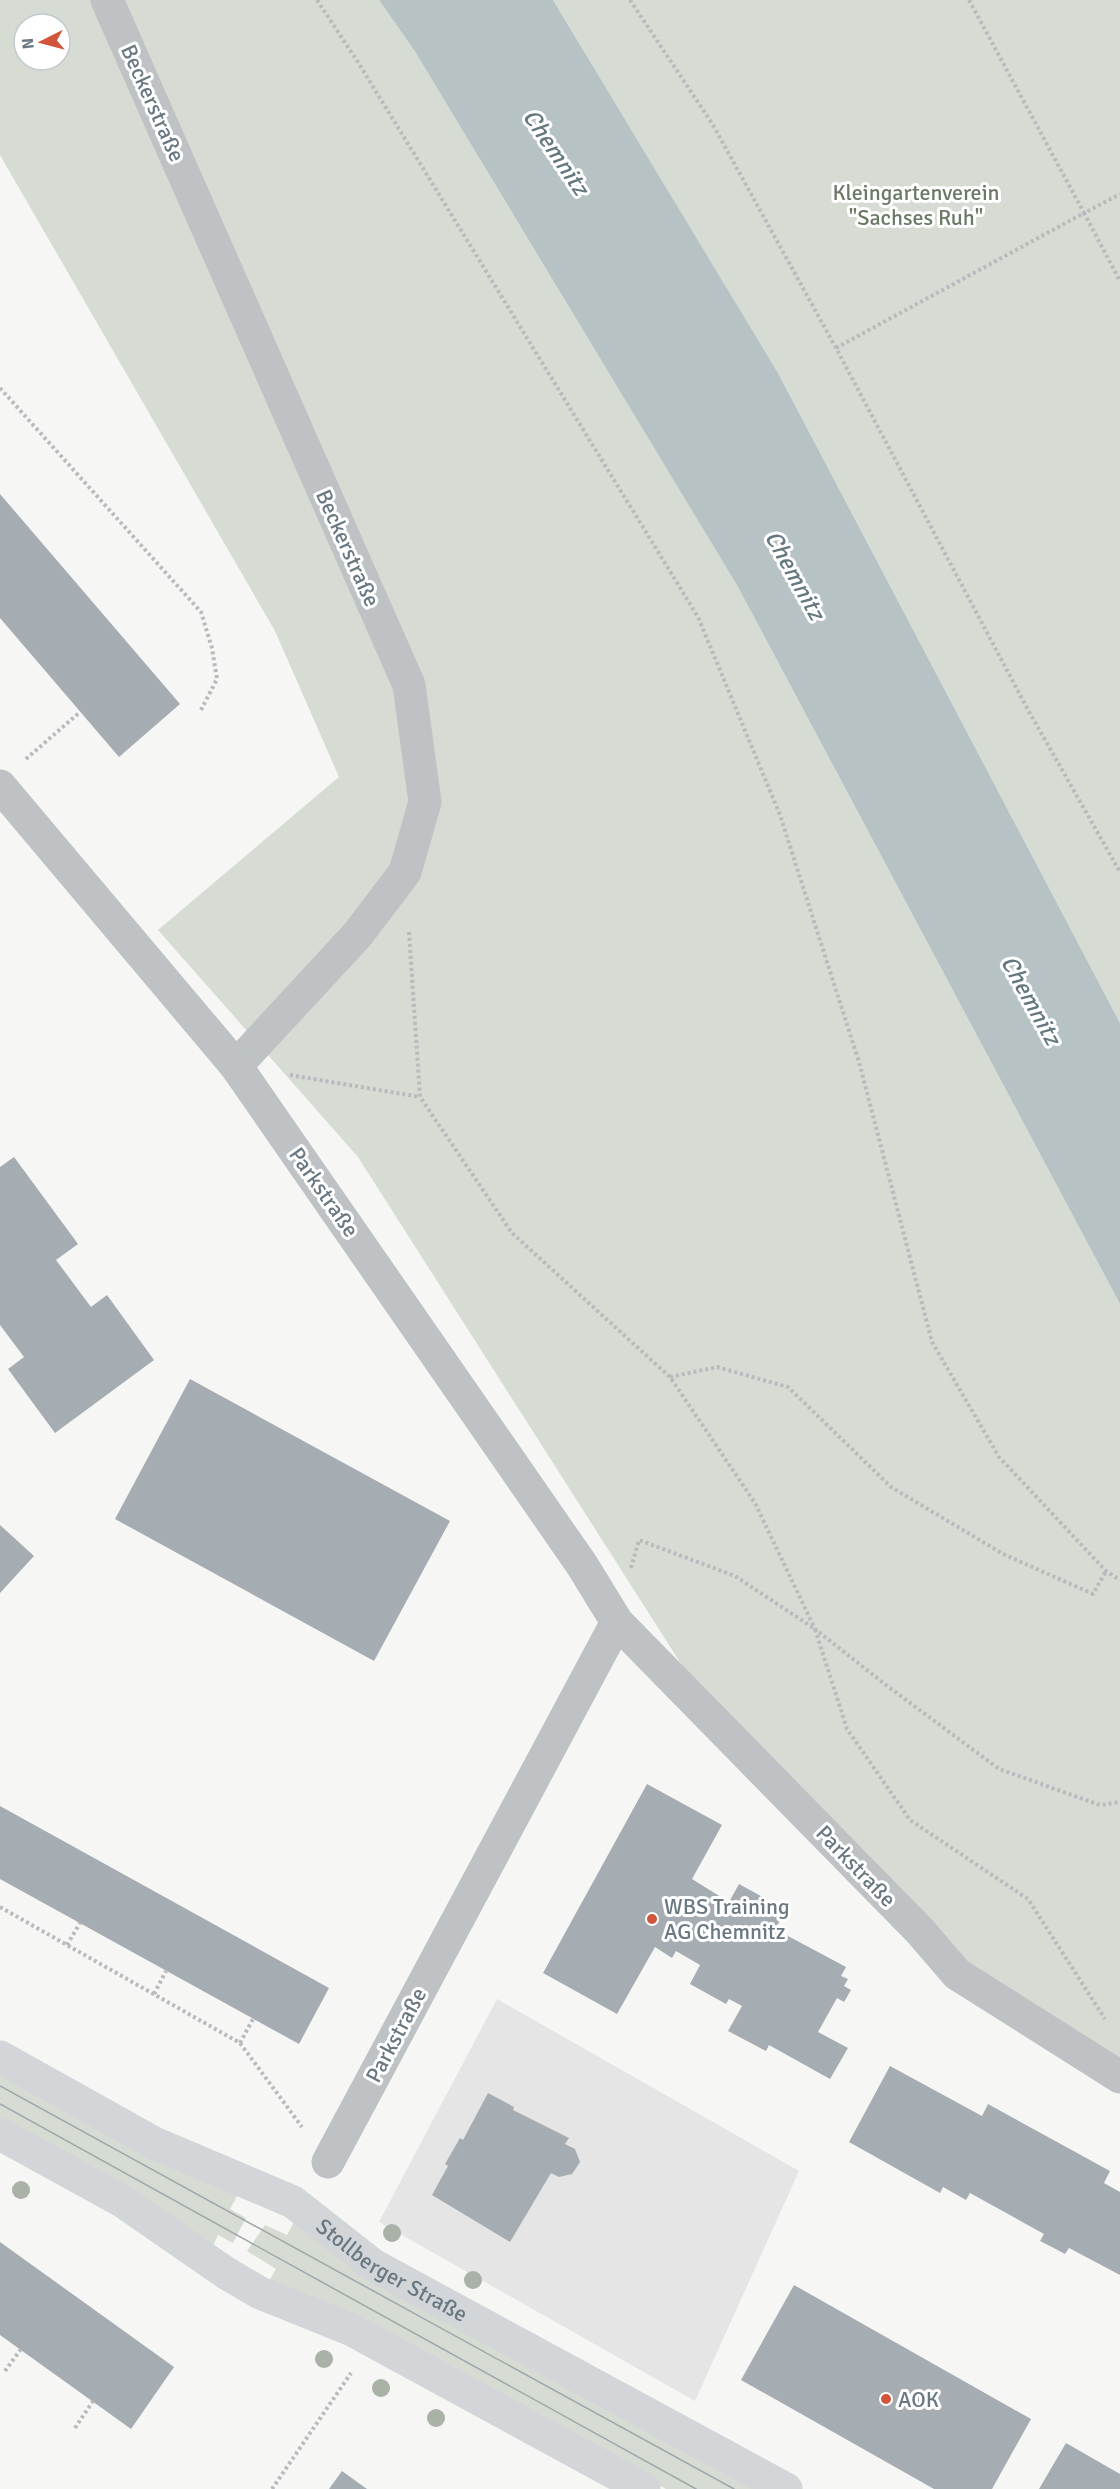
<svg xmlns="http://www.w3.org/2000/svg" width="1120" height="2489" font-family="Signika,sans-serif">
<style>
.built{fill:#e4e5e4}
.green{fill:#d6dbd3;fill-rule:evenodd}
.water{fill:#b7c2c5}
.building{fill:#a6adb2}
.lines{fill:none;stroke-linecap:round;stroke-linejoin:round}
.path{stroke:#b8bbbd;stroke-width:4;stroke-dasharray:3 3;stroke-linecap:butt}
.minor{stroke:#bec2c5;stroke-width:33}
.major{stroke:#d2d6d9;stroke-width:33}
.tram{stroke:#a0a6aa;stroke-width:1.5}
.tree{fill:#aab1a6}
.poi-dot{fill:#d0553a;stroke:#fff;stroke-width:2}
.labels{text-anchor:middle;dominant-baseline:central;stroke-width:6;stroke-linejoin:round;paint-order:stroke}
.street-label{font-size:22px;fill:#697881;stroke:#fff}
.park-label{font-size:22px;fill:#6b7967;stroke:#fff}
.poi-label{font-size:22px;fill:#697881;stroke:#fff;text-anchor:start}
.water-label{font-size:24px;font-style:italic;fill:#64787e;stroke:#fff}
</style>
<rect width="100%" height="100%" fill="#f6f6f4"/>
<!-- built -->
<path class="built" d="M497 1999 799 2171 695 2401 379 2222Z"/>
<!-- green -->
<g class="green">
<path d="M0 0H379L414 50 738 587 1120 1304V2073L993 2014 764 1794 358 1157 158 930 339 777 275 631 0 155ZM24 24H60V60H24Z"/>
<path d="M553 0H1120V1023L778 373Z"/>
<path d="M0 2070 239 2193 230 2209 246 2218 233 2243 218 2235 211 2250 0 2122Z"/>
<path d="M295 2220 760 2489H666L349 2315 268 2283 276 2269 247 2251 265 2225 287 2235Z"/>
</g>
<!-- water -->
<path class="water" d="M379 0H553L778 373 1120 1023V1304L738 587 414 50Z"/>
<!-- building -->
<g class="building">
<path d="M0 494 180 704 119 757 0 618Z"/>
<path d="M14 1157 78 1244 56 1260 91 1307 107 1295 154 1360 55 1433 8 1369 24 1357 0 1325V1167Z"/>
<path d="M190 1379 450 1521 374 1661 115 1519Z"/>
<path d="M0 1525 34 1556 0 1593Z"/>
<path d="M647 1784 722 1825 692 1879 729 1902 739 1884 786 1910 775 1929 846 1967 841 1976 848 1979 844 1986 851 1990 844 2002 837 1998 818 2032 848 2048 830 2079 769 2045 766 2051 728 2031 742 2006 729 1999 726 2004 690 1984 700 1965 676 1951 672 1958 655 1947 617 2014 543 1973Z"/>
<path d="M0 1806 329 1988 299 2044 0 1879Z"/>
<path d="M890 2066 982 2116 988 2104 1110 2171 1104 2183 1120 2192V2275L1069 2248 1065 2254 1048 2245 1040 2241 1044 2234 970 2193 966 2200 943 2187 940 2193 849 2142Z"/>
<path d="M488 2093 514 2107 513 2110 569 2138 565 2144 575 2149 580 2162 572 2174 559 2177 551 2173 510 2242 432 2195 448 2166 445 2164 460 2138 463 2140Z"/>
<path d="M0 2242 174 2367 131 2429 0 2335Z"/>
<path d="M794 2285 1031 2419 992 2489H934L741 2380Z"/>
<path d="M1066 2443 1120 2474V2489H1039Z"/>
<path d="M342 2471 367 2489H329Z"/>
</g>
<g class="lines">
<!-- path -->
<g class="path">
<path d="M317 0 356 59 698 617 780 815 859 1062 932 1342 999 1457 1106 1571 1120 1580"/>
<path d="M630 0 713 125 836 348 1027 708 1120 872"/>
<path d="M969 0 1084 213 1120 194"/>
<path d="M836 348 1084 213 1120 281"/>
<path d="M0 388 201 612 212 648 217 679 201 710"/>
<path d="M26 759 80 712"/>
<path d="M409 932 420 1097 512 1233 670 1377 755 1503 815 1629 886 1685 999 1769 1100 1805 1120 1802"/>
<path d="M290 1075 420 1097"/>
<path d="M670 1377 717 1367 788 1387 891 1487 1003 1554 1093 1594 1106 1571"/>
<path d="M631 1568 639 1540 735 1576 815 1629 847 1729 910 1820 1028 1899 1105 2019"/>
<path d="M0 1907 240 2043 302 2127"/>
<path d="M67 1945 80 1923"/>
<path d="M154 1994 166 1971"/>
<path d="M240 2043 253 2019"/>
<path d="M5 2371 21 2349"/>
<path d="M75 2428 93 2401"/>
<path d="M272 2489 351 2373"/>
</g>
<!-- minor -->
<g class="minor">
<path d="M107 0 409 685 425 802 405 872 358 934 236 1066"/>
<path d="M0 786 236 1066 582 1565 617 1622 920 1931 957 1974 1120 2077"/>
<path d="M328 2162 617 1622"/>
</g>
<!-- major -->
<g class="major">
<path id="s1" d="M0 2057 154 2143 293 2202 373 2265 786 2489"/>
<path d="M0 2134 122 2201 226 2273 260 2293 352 2330 644 2489"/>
</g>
<!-- tram -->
<g class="tram">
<path d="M0 2086 734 2489"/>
<path d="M0 2104 696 2489"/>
</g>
</g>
<!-- trees -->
<g class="tree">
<circle cx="21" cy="2190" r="9"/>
<circle cx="392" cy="2233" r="9"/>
<circle cx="473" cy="2280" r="9"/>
<circle cx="324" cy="2359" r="9"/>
<circle cx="381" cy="2388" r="9"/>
<circle cx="436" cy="2418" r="9"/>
</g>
<!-- markers -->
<g class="poi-dot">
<circle cx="652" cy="1919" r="6"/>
<circle cx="886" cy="2399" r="6"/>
</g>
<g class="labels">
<!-- street labels -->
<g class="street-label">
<text transform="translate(153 103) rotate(66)">Beckerstraße</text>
<text transform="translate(348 548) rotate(66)">Beckerstraße</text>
<text transform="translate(324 1192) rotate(55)">Parkstraße</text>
<text transform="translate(856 1866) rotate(46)">Parkstraße</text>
<text transform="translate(396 2035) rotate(-62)">Parkstraße</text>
<text stroke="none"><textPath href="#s1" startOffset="448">Stollberger Straße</textPath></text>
</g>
<!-- park labels -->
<g class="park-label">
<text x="916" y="192">Kleingartenverein<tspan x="916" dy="25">"Sachses Ruh"</tspan></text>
</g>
<!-- poi labels -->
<g class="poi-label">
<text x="664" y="1906">WBS Training<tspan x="664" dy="25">AG Chemnitz</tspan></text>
<text x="898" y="2399">AOK</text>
</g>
<!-- water labels -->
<g class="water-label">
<text transform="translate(556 152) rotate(56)">Chemnitz</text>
<text transform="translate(795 575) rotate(61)">Chemnitz</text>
<text transform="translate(1031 1000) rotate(61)">Chemnitz</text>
</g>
</g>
<!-- north arrow -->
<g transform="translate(42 42) rotate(264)"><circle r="28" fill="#ffffff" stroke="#c3c9cd" stroke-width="1.5"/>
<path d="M0-4.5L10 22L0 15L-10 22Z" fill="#d0553a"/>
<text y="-9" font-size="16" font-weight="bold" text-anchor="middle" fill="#697881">N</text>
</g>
</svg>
